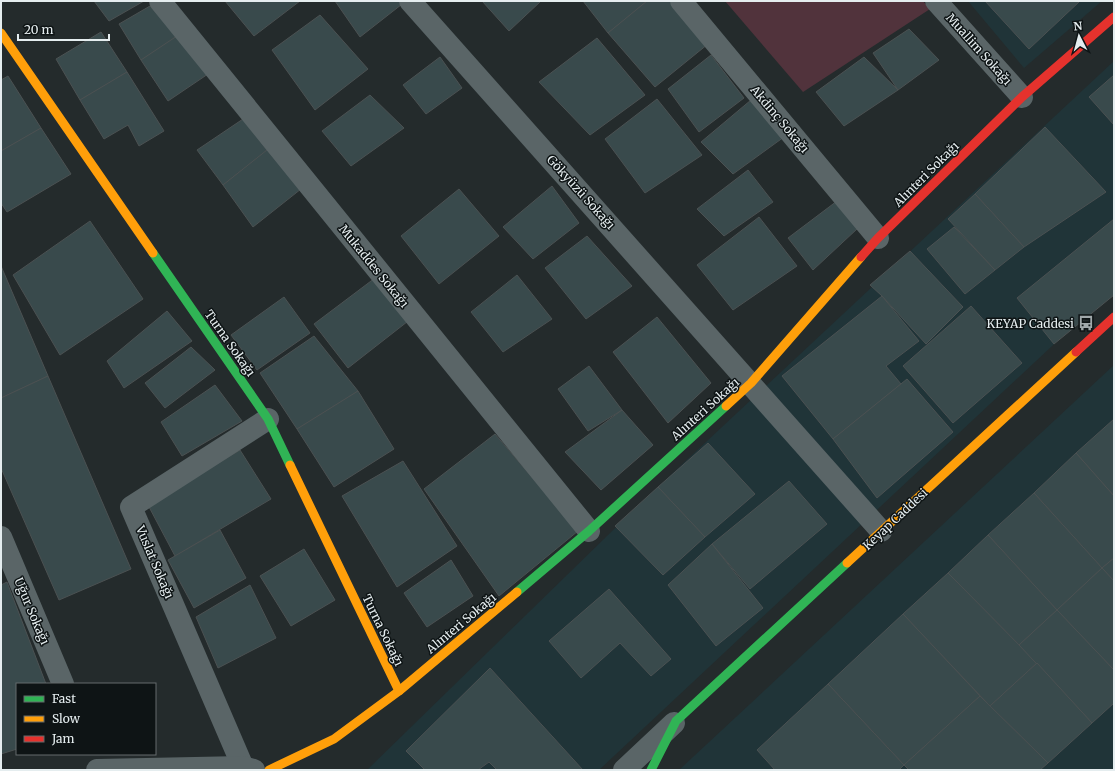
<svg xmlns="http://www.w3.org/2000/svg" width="1115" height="771" font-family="Merriweather,serif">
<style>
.built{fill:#203438}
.green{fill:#51333c}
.building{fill:#394a4c;stroke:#4b5152}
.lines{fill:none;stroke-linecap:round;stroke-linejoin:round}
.street{stroke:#5a6567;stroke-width:22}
.fast{stroke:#30b455;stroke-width:9}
.slow{stroke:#ff9f0a;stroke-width:9}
.jam{stroke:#e5322d;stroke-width:9}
.labels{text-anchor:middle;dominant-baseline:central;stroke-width:3;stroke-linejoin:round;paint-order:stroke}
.street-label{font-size:12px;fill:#e5edef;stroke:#0e1415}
.poi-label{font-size:12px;fill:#e5edef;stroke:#0e1415;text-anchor:end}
</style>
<rect width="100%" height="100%" fill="#242b2c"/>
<!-- built -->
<g class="built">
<path d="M968 1H1102L1024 68Z"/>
<path d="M1114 61V288L599 770H367L645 499Z"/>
<path d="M1114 365V770H679L707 744Z"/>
</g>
<!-- green -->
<path class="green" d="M725 1H923L930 9 803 92Z"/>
<!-- building -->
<g class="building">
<path d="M94 1H144L109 21Z"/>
<path d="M225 1H300L254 36Z"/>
<path d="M335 1H406L360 37Z"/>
<path d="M482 1H541L509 31Z"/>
<path d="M583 1H647L608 33Z"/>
<path d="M647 1H671L708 44 655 87 608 33Z"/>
<path d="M985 1H1080L1029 49Z"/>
<path d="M150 6 177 36 141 60 119 24Z"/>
<path d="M320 15 368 69 315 110 272 50Z"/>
<path d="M909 29 939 60 898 90 873 53Z"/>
<path d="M101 32 127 72 80 100 56 59Z"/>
<path d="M177 36 208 74 168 101 141 60Z"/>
<path d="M597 38 645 95 590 135 539 82Z"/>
<path d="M711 55 744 98 699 132 668 89Z"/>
<path d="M440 57 462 88 426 114 403 85Z"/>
<path d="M864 57 898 90 844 126 816 92Z"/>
<path d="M127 72 164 131 139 146 128 125 104 139 80 100Z"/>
<path d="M1114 75V125L1089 97Z"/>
<path d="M8 76 41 128 1 151V80Z"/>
<path d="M370 95 404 128 351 166 322 131Z"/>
<path d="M657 99 702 155 645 193 605 139Z"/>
<path d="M751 100 784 137 733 174 701 142Z"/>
<path d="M243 119 267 150 223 185 197 150Z"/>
<path d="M1045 127 1106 192 1024 247 975 194Z"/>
<path d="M41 128 71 174 7 212 1 203V151Z"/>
<path d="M267 150 301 189 253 227 223 185Z"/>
<path d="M748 170 773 202 724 236 697 209Z"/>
<path d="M552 186 579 223 533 259 503 227Z"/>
<path d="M459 189 499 236 439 284 401 236Z"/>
<path d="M975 194 1024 247 995 270 948 219Z"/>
<path d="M837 201 857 229 813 270 788 238Z"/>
<path d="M759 217 797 266 733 310 697 265Z"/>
<path d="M1114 219V295L1054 344 1017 298Z"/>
<path d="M90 221 143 299 60 355 13 275Z"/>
<path d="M954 227 995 270 965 294 927 249Z"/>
<path d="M587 236 632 286 586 319 545 268Z"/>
<path d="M910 251 963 307 926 344 882 296 870 285Z"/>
<path d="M1 266 48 376 1 398Z"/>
<path d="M379 275 412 318 348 368 314 324Z"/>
<path d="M517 275 552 319 503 352 471 312Z"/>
<path d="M882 296 919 341 886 366 901 384 833 439 782 376Z"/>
<path d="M284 297 310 333 257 370 231 335Z"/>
<path d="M971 306 1022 363 953 423 903 366Z"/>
<path d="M167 311 192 341 124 388 107 361Z"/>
<path d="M657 317 711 383 668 423 613 352Z"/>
<path d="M314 336 358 391 297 429 260 373Z"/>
<path d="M191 347 215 370 165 408 145 383Z"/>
<path d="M589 366 622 410 588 431 558 389Z"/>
<path d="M48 376 131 569 59 600 1 468V398Z"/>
<path d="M907 379 953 432 877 498 833 439Z"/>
<path d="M215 385 242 421 182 456 161 422Z"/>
<path d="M358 391 394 449 334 487 297 429Z"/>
<path d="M622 410 653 445 601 490 565 452Z"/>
<path d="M1114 419V496L1076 453Z"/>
<path d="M495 434 578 531 499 596 424 489Z"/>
<path d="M708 443 755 494 705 537 658 487Z"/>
<path d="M240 450 271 499 175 556 148 505Z"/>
<path d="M1076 453 1114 496V558L1102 568 1034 493Z"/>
<path d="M403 461 457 546 397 587 342 496Z"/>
<path d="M789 481 827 524 750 589 712 544Z"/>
<path d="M658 487 705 537 663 575 615 526Z"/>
<path d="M1034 493 1102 568 1057 610 988 535Z"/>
<path d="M220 530 246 578 194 608 168 560Z"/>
<path d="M988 535 1057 610 1019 645 948 573Z"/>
<path d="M712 544 763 608 716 646 668 585Z"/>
<path d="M304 549 335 600 291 626 260 576Z"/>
<path d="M1114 558V581L1102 568Z"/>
<path d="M451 560 473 596 427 627 404 593Z"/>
<path d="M1102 568 1114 581V670L1057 610Z"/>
<path d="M948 573 1037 663 990 706 903 614Z"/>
<path d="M7 582 46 684H17V749L1 754V585Z"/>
<path d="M250 585 276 638 218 668 196 617Z"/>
<path d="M609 589 671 659 651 676 620 643 581 678 549 641Z"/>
<path d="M1057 610 1114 670V703L1092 723 1019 645Z"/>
<path d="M903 614 980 696 904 765 828 684Z"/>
<path d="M1037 663 1092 723 1048 763 990 706Z"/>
<path d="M490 668 583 770H497L489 762 478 770H425L406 751Z"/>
<path d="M828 684 904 765 899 770H775L757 750Z"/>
<path d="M980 696 1048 763 1040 770H909L904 765Z"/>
</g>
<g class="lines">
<!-- street -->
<g class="street">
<path d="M160 1 589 531"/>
<path d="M410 1 881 531"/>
<path d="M681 1 878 238"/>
<path d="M936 1 1022 97"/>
<path d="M1 537 63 684"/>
<path d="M243 767 131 507 268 419"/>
<path d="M97 770 243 767 254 770"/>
<path d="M624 770 674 723"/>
</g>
<!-- fast -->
<g class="fast">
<path d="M153 253 268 419 290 465"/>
<path d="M517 592 589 531 726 406"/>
<path d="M651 770 676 721 847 563"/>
</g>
<!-- slow -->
<g class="slow">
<path d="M1 33 153 253"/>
<path d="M726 406 751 383 861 257"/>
<path d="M290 465 399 691"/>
<path d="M847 563 1076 352"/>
<path d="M269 770 334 739 399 691 517 592"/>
</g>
<!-- jam -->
<g class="jam">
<path d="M861 257 878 238 1022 97 1114 17"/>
<path d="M1076 352 1114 317"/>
</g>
</g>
<!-- icons -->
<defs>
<symbol id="bus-bare" viewBox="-9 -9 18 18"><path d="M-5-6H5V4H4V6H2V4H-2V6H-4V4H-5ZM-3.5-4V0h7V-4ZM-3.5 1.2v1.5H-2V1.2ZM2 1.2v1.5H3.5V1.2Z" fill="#a1a9ab" stroke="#0e1415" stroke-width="2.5" paint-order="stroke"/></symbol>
</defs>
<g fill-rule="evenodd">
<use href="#bus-bare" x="1075" y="312" width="22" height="22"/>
</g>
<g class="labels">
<!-- street labels -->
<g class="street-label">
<text transform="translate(979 49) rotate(48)">Muallim Sokağı</text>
<text transform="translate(780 119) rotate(50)">Akdinç Sokağı</text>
<text transform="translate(926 174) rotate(-45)">Alınteri Sokağı</text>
<text transform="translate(581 192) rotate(48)">Gökyüzü Sokağı</text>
<text transform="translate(374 266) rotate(51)">Mukaddes Sokağı</text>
<text transform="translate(230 343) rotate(55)">Turna Sokağı</text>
<text transform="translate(705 409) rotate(-42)">Alınteri Sokağı</text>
<text transform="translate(895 519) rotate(-43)">Keyap Caddesi</text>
<text transform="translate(155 562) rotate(67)">Vuslat Sokağı</text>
<text transform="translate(32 611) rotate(67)">Uğur Sokağı</text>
<text transform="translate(461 623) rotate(-40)">Alınteri Sokağı</text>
<text transform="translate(383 630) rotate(64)">Turna Sokağı</text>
</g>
<!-- poi labels -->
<g class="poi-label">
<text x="1074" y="323">KEYAP Caddesi</text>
</g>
</g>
<!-- border -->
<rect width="1115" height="771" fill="none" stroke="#e5edef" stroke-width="4"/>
<!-- legend -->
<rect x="16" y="683" width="140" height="72" fill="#0e1415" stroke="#646b6c"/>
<rect x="24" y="696" width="20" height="6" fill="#30b455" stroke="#646b6c"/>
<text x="52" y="703" font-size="12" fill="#e5edef">Fast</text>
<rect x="24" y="716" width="20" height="6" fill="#ff9f0a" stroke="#646b6c"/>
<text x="52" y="723" font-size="12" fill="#e5edef">Slow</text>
<rect x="24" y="736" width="20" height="6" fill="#e5322d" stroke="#646b6c"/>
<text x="52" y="743" font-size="12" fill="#e5edef">Jam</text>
<!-- north arrow -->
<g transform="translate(1079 36) rotate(354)" stroke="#0e1415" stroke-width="3" paint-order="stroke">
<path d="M0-3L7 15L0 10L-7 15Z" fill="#e5edef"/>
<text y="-6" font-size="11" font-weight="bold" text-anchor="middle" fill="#e5edef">N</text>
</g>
<!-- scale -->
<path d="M18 34v6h91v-6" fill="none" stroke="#e5edef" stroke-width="2"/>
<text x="24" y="34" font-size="12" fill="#e5edef" stroke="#0e1415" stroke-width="3" paint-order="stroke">20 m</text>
</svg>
